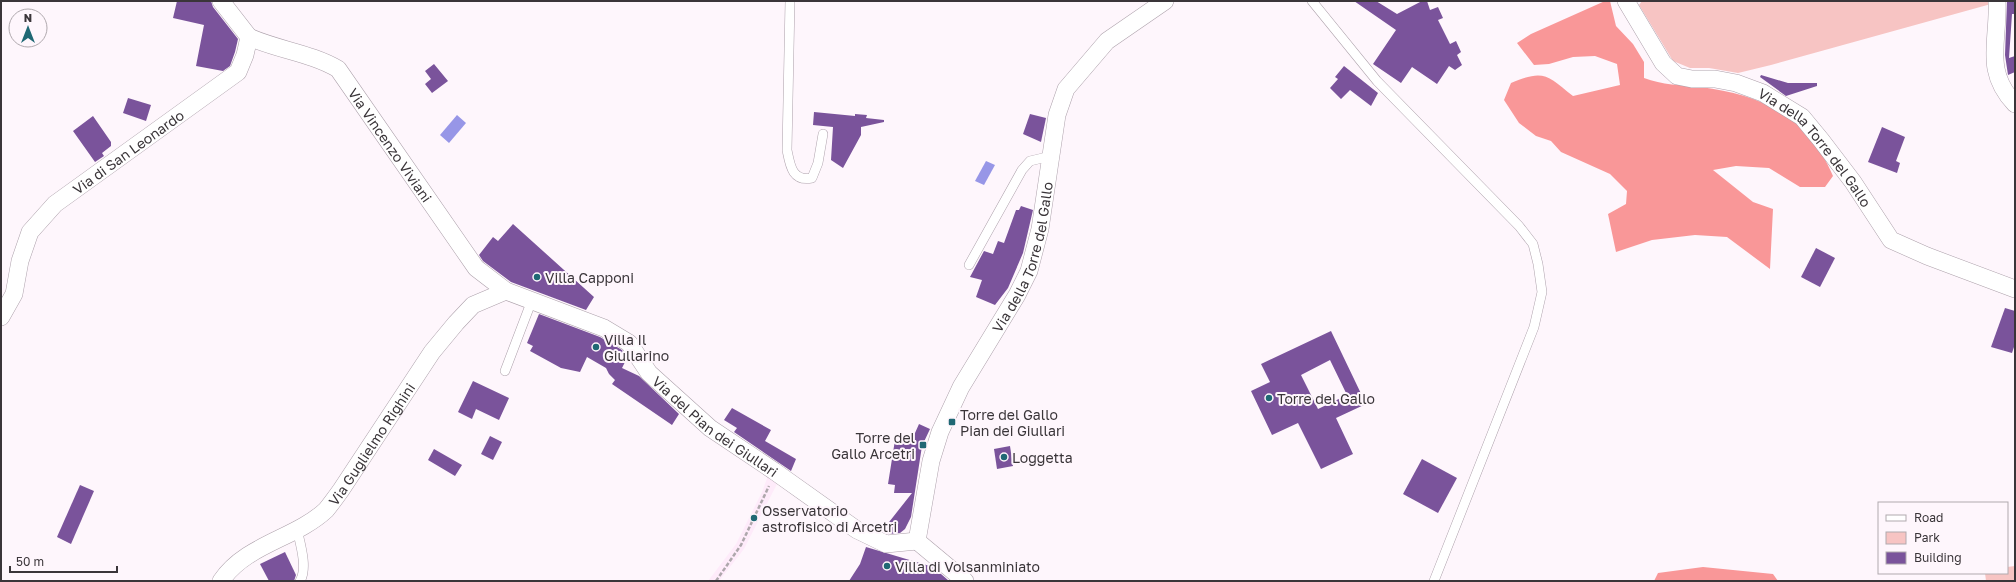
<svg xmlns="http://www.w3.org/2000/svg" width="2016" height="582" font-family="'Golos Text',sans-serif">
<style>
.built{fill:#feebfa}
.green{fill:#f7c4c3}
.forest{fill:#f99798}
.water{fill:#9796e7}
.building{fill:#7a539b;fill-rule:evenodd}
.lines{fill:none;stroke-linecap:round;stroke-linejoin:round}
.lane-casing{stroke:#ada1ab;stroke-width:10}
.street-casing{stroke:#ada1ab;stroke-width:18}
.path{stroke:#aea7ac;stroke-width:2.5;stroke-dasharray:4 2;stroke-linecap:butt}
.lane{stroke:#fff;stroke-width:9}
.street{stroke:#fff;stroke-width:17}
.poi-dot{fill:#1f6874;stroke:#fef6fc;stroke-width:1.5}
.labels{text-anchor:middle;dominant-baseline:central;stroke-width:4;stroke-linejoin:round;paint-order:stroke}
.street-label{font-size:14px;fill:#3a3539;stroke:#fef6fc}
.poi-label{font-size:14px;fill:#3a3539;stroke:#fef6fc;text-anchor:start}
</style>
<rect width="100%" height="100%" fill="#fef6fc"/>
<!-- built -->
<path class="built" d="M769 473 779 480 744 549 719 581H708L736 544 762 492Z"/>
<!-- green -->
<g class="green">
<path d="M1642 1H1990L1991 4 1771 65 1738 73 1709 68H1690L1673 61 1639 5Z"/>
<path d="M2015 566V581H1986L1985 573H2007V567Z"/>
</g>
<!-- forest -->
<g class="forest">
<path d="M1605 1H1610L1616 26 1633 44 1644 62V78C1662 85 1681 85 1701 87 1762 95 1808 116 1833 176L1825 187H1800L1769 168 1736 166 1713 170 1753 202 1773 209 1770 269 1727 237 1695 235 1652 240 1616 252 1608 214 1626 204 1627 191 1610 174 1561 152 1551 141 1536 136 1519 123 1504 100 1511 83C1544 69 1547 75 1573 96L1620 85 1617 64 1595 56 1573 57 1549 64 1534 65 1517 43 1531 34Z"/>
<path d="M1703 567 1773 574 1778 581H1654L1658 573Z"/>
</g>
<!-- water -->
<g class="water">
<path d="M457 115 466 123 449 143 440 135Z"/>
<path d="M986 161 995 165 984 185 975 181Z"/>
</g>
<!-- building -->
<g class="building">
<path d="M177 1H211L213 7 238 39 235 52 230 66 223 71 196 66 204 25 173 18Z"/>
<path d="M1354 1H1376L1397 14 1422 1H1427L1430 10 1438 7 1443 18 1438 20 1450 44 1456 41 1461 52 1457 55 1462 65 1455 70 1449 66 1437 84 1412 67 1401 83 1373 64 1396 30Z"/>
<path d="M2007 1H2015V14H2012L2009 58 2015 56V72L2008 75 2005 55Z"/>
<path d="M434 64 448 81 432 93 425 84 431 79 425 71Z"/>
<path d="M1344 66 1378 93 1371 106 1350 90 1341 99 1330 88 1338 79 1335 77Z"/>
<path d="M1761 75 1788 83H1817V86L1786 96 1760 77Z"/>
<path d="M128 98 151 105 146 121 123 113Z"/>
<path d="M814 112 855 116V114L867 115 866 118 884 120V122L861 127V135L843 168 831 160 833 127 813 125Z"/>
<path d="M1030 114 1046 118 1041 142 1023 134Z"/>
<path d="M93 116 111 142V146L102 153 104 156 95 162 73 131Z"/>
<path d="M1882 127 1905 137 1896 161 1900 163 1897 173 1868 162Z"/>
<path d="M1021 206 1033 210 1023 253 1008 288 995 305 976 297 982 280 970 277 984 251 993 254 998 241 1004 243 1016 210H1019Z"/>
<path d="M513 224 594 297 586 310 511 282 483 261 479 255 493 237 498 241Z"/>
<path d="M1816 248 1835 258 1820 287 1801 277Z"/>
<path d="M2005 308 2015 311V344L2012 353 1991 347Z"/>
<path d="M539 314 600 337 622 350 627 358 622 368 639 376 679 414 672 425 612 384 615 380 609 374 606 368 587 357 580 372 561 368 530 351 533 346 527 343Z"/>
<path d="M1331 331 1366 404 1336 418 1353 454 1321 469 1298 423 1272 435 1251 391 1270 382 1261 364ZM1330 360 1347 395 1318 409 1301 375Z"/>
<path d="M473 381 509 398 499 420 476 409 472 419 458 412Z"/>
<path d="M732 408 771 430 765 441 796 459 791 471 734 432 737 428 724 420Z"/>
<path d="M919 424 930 429 922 446 911 517 905 529 900 533 888 534 882 531 912 493H894L895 485 888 484 895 440 911 442Z"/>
<path d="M490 436 502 442 493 460 481 454Z"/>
<path d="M1010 446 1013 466 997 469 994 449Z"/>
<path d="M434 449 462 465 455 476 428 460Z"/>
<path d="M1422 459 1457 478 1438 513 1403 494Z"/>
<path d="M80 485 94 491 71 544 57 537Z"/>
<path d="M866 547 933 567 949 581H849L860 564Z"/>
<path d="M285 552 296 575 294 581H269L260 564Z"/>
</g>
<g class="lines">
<defs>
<g id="lane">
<path d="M790 1 787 150C790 165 792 182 812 178L818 163 823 134"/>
<path d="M1312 1 1377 81 1519 226 1533 244 1538 264 1542 292 1534 327 1434 581"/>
<path d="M969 265 1022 170 1030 161 1051 156"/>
<path d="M505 371 532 300"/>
<path d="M297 529C300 543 308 568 300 581"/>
</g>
<g id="street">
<path id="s1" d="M1626 1 1663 63 1677 76 1692 79H1715L1736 83 1763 93 1802 117 1821 140 1853 182 1891 240 1927 256 2015 289"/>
<path d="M1997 1C1999 42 1983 70 2015 104"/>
<path id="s2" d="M249 37C278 50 311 53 338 69L476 268 506 291 604 328 629 343 649 373 710 428 774 471 857 530 886 544 917 541"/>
<path id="s3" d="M1 317 14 294 20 261 30 232 55 204 238 72 245 55 249 37 221 1"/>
<path id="s4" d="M917 541 931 461 940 432 961 387 1017 295 1029 271 1040 229 1057 115 1066 89 1107 41 1165 1"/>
<path d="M917 541 965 581"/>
<path id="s5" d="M221 581C246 544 295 539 326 510 331 504 336 497 341 490L432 352 456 323 473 305 506 291"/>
</g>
</defs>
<!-- lane casing -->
<use href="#lane" class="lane-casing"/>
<!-- street casing -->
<use href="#street" class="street-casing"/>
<!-- path -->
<path class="path" d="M716 581 741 545 769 486"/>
<!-- lane -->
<use href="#lane" class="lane"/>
<!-- street -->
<use href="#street" class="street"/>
</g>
<!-- markers -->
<g class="poi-dot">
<circle cx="537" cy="277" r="4"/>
<circle cx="596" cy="347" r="4"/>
<circle cx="1269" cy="398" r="4"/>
<rect x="948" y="418" width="8" height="8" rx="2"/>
<rect x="919" y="441" width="8" height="8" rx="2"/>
<circle cx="1004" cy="457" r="4"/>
<circle cx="754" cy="518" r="4"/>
<circle cx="887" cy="566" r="4"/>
</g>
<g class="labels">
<!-- street labels -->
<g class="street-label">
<text stroke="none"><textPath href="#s2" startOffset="187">Via Vincenzo Viviani</textPath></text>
<text stroke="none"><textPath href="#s1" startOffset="256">Via della Torre del Gallo</textPath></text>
<text stroke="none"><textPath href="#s3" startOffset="218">Via di San Leonardo</textPath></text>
<text stroke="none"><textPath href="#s4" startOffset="307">Via della Torre del Gallo</textPath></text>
<text stroke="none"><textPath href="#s2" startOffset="630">Via del Pian dei Giullari</textPath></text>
<text stroke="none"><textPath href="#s5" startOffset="208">Via Guglielmo Righini</textPath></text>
</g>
<!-- poi labels -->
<g class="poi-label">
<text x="545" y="277">Villa Capponi</text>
<text x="604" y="339">Villa Il<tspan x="604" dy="16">Giullarino</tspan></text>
<text x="1277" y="398">Torre del Gallo</text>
<text x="960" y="414">Torre del Gallo<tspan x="960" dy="16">Pian dei Giullari</tspan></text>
<text x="915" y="437" text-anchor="end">Torre del<tspan x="915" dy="16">Gallo Arcetri</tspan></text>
<text x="1012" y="457">Loggetta</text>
<text x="762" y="510">Osservatorio<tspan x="762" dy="16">astrofisico di Arcetri</tspan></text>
<text x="895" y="566">Villa di Volsanminiato</text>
</g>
</g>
<!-- border -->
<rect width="2016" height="582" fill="none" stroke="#3a3539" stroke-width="4"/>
<!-- legend -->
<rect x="1878" y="502" width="130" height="72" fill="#fef6fc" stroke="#b0a9ae"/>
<rect x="1886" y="515" width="20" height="6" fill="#ffffff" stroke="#b0a9ae"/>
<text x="1914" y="522" font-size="12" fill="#3a3539">Road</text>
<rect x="1886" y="532" width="20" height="12" fill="#f7c4c3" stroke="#b0a9ae"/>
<text x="1914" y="542" font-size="12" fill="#3a3539">Park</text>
<rect x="1886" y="552" width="20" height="12" fill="#7a539b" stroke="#b0a9ae"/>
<text x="1914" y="562" font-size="12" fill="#3a3539">Building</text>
<!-- north arrow -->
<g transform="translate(28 28)"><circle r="19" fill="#fef6fc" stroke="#b0a9ae"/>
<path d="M0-3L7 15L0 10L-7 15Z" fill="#1f6874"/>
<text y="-6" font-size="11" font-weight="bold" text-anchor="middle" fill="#3a3539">N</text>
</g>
<!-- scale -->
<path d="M10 566v6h107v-6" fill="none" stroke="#3a3539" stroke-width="2"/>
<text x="16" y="566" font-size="12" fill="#3a3539" stroke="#fef6fc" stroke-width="3" paint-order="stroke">50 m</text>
</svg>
